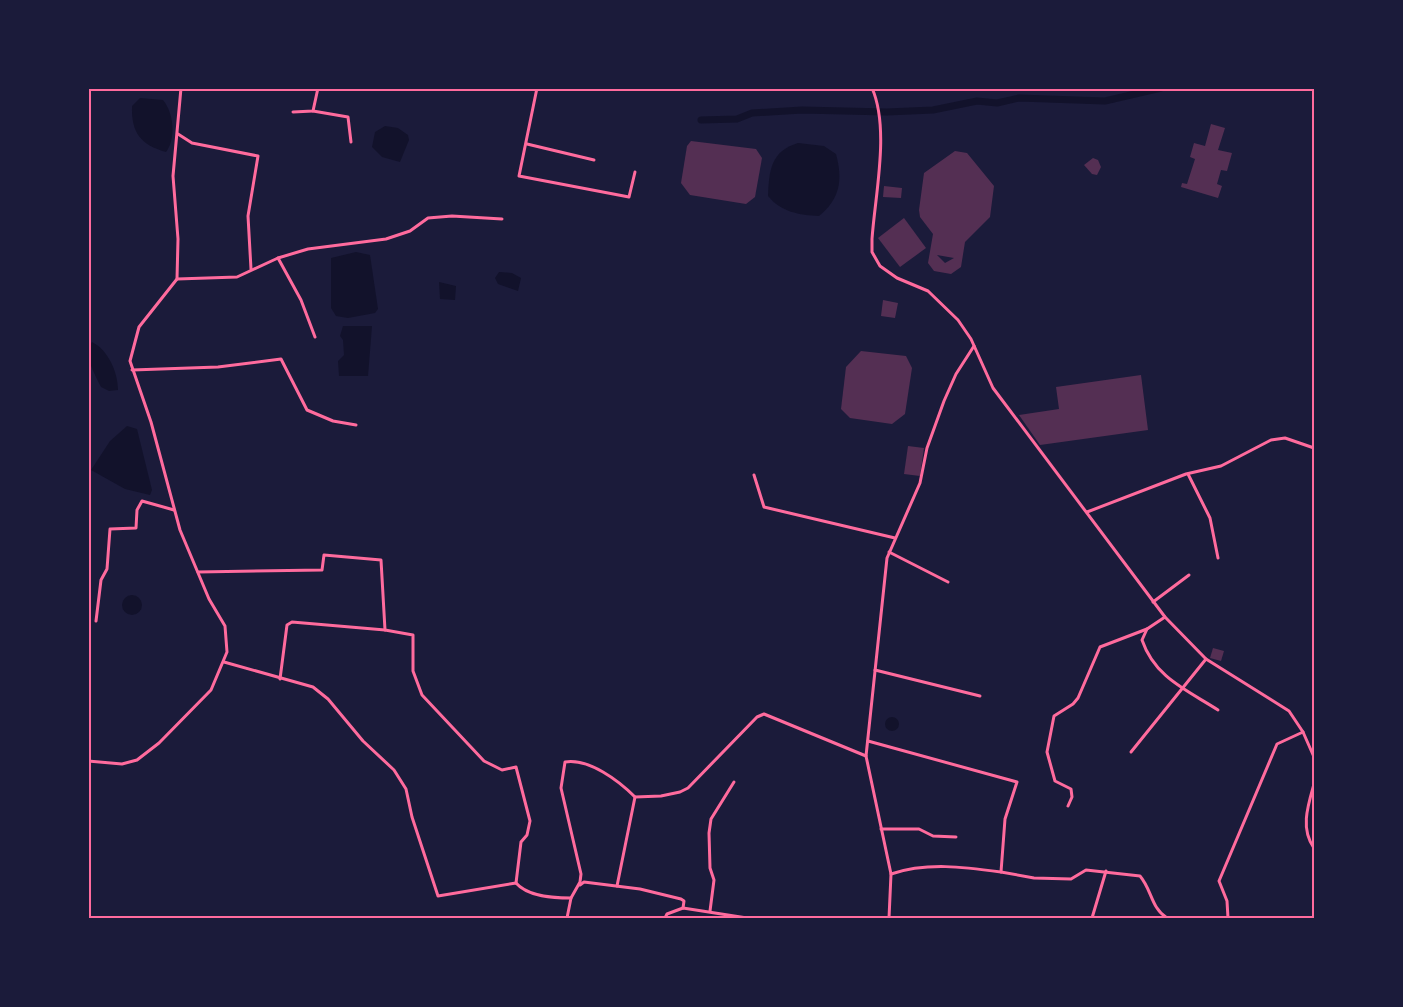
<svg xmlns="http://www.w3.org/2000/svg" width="1403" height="1007" font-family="Inter,sans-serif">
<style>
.water{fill:#12122b}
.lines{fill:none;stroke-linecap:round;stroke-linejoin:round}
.canal{stroke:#12122b;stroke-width:7}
.building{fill:#542f53;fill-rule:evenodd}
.minor{stroke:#ff6b9d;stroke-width:3}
.neatline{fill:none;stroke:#ff6b9d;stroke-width:2}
</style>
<rect width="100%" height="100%" fill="#1b1b3a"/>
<!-- water -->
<g class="water">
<path d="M140 98 163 100C174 113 176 139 166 152 141 145 131 133 132 106Z"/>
<path d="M385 126 398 128 408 135 409 140 400 162 382 157 372 147 375 132Z"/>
<path d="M798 143 824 146 836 154C843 180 840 199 819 216 799 215 781 212 768 196 769 170 771 151 798 143Z"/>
<path d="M356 252 370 255 378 309 375 313 348 318 336 316 331 308V258Z"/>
<path d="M499 272 512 273 521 278 518 291 498 284 495 278Z"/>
<path d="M439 282 456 286 455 300 440 299Z"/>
<path d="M343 326H372L368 376H339L338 361 344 355 343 340 340 336Z"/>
<path d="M92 342C108 350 118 372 118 390L109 391 101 387C95 374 83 356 92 342Z"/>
<path d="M127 426 137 429 152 490 150 495 125 489 91 470 110 441Z"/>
<circle cx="132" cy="605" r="10"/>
<circle cx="892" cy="724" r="7"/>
</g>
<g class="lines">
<!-- canal -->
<path class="canal" d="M701 120 737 119 752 113 802 110 887 112 933 110 977 101 997 103 1019 98 1105 101 1161 88"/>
</g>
<!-- building -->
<g class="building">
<path d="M1211 124 1225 128 1218 150 1232 153 1227 171 1221 170 1217 184 1222 186 1218 198 1181 187 1182 183 1187 184 1195 159 1190 157 1194 143 1205 146Z"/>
<path d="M691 141 756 149 762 158 755 197 746 204 690 195 681 183 687 146Z"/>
<path d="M955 151 967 153 994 186 990 217 965 242 961 267 951 274 934 271 928 263 933 234 920 217 919 210 924 173ZM937 255 954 258 945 263Z"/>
<path d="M1093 158 1098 160 1101 167 1097 175 1092 174 1084 165Z"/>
<path d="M884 186 902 188 901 198 883 197Z"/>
<path d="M904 218 926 248 900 267 878 238Z"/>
<path d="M883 300 898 303 895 318 881 316Z"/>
<path d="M861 351 906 356 912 368 905 414 892 424 850 418 841 409 846 367Z"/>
<path d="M1141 375 1148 430 1040 445 1019 415 1059 409 1056 387Z"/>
<path d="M908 446 924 448 920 476 904 474Z"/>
<path d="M1213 648 1224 651 1221 661 1210 658Z"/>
</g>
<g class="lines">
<!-- minor -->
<g class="minor">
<path d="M537 88 519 176 629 197 635 172"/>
<path d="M872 88C890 129 875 195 872 239V252L880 266 897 278 928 291 958 320 971 339 993 388 1165 617 1206 659 1289 711 1303 732 1314 757"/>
<path d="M313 111 348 117 351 142"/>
<path d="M293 112 313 111 318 88"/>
<path d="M178 134 192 143 258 156 248 216 251 269"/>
<path d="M527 144 594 160"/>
<path d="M278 258 308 249 386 239 410 231 428 218 452 216 502 219"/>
<path d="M177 279 237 277 278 258 301 300 315 337"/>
<path d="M132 370 218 367 281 359 307 410 333 421 356 425"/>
<path d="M1188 474 1210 518 1218 558"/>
<path d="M754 475 764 507 895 538"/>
<path d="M1087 512 1186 474 1221 466 1271 440 1285 438 1314 448"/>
<path d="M889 552 948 582"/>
<path d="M198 572 322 570 324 555 381 560 385 630 413 635V671L422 695 484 761 502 770 516 767 530 821 527 835 521 842 516 883"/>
<path d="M1153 602 1189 575"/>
<path d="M1165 617 1147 629 1142 640C1155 678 1187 690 1218 710"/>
<path d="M96 621 101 580 107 569 110 529 136 528 137 510 142 501 174 510"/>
<path d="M224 662 313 687 328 699 363 741 394 770 406 789 412 817 438 896 516 883C528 897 554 898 571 898"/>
<path d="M875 670 980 696"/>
<path d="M280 679 287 625 292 622 385 630"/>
<path d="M868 741 1017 782 1005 819 1001 872 1034 878 1071 879 1086 870 1140 876C1152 890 1151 908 1167 918"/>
<path d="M1131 752 1206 659"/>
<path d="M88 761 122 764 137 760 159 743 211 690 227 652 225 626 209 599 180 530 151 422 130 361 139 327 177 279 178 239 173 176 181 88"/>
<path d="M1314 784C1308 805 1300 829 1314 848"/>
<path d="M1068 806 1072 797 1071 789 1055 781 1047 752 1054 716 1073 704 1078 698 1100 647 1147 629"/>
<path d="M881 829H919L933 836 956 837"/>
<path d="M891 874C927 862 964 867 1001 872"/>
<path d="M580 885 584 882 640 889 681 899 684 901 683 908"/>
<path d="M617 886 635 797"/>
<path d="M710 911 714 880 710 868 709 833 711 819 734 782"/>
<path d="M567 918 571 898 580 882 581 874 561 788 565 762C589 758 619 781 635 797L661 796 680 792 688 788 757 717 764 714 866 756"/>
<path d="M665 918 667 914 683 908 747 918"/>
<path d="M889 918 891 874 866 756 887 558 920 483 927 448 944 401 956 374 974 346"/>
<path d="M1092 918 1106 871"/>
<path d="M1228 918 1227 901 1219 881 1277 744 1303 732"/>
</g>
</g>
<!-- border -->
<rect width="1403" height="1007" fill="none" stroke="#1b1b3a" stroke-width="180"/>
<rect x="90" y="90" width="1223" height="827" class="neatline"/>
</svg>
